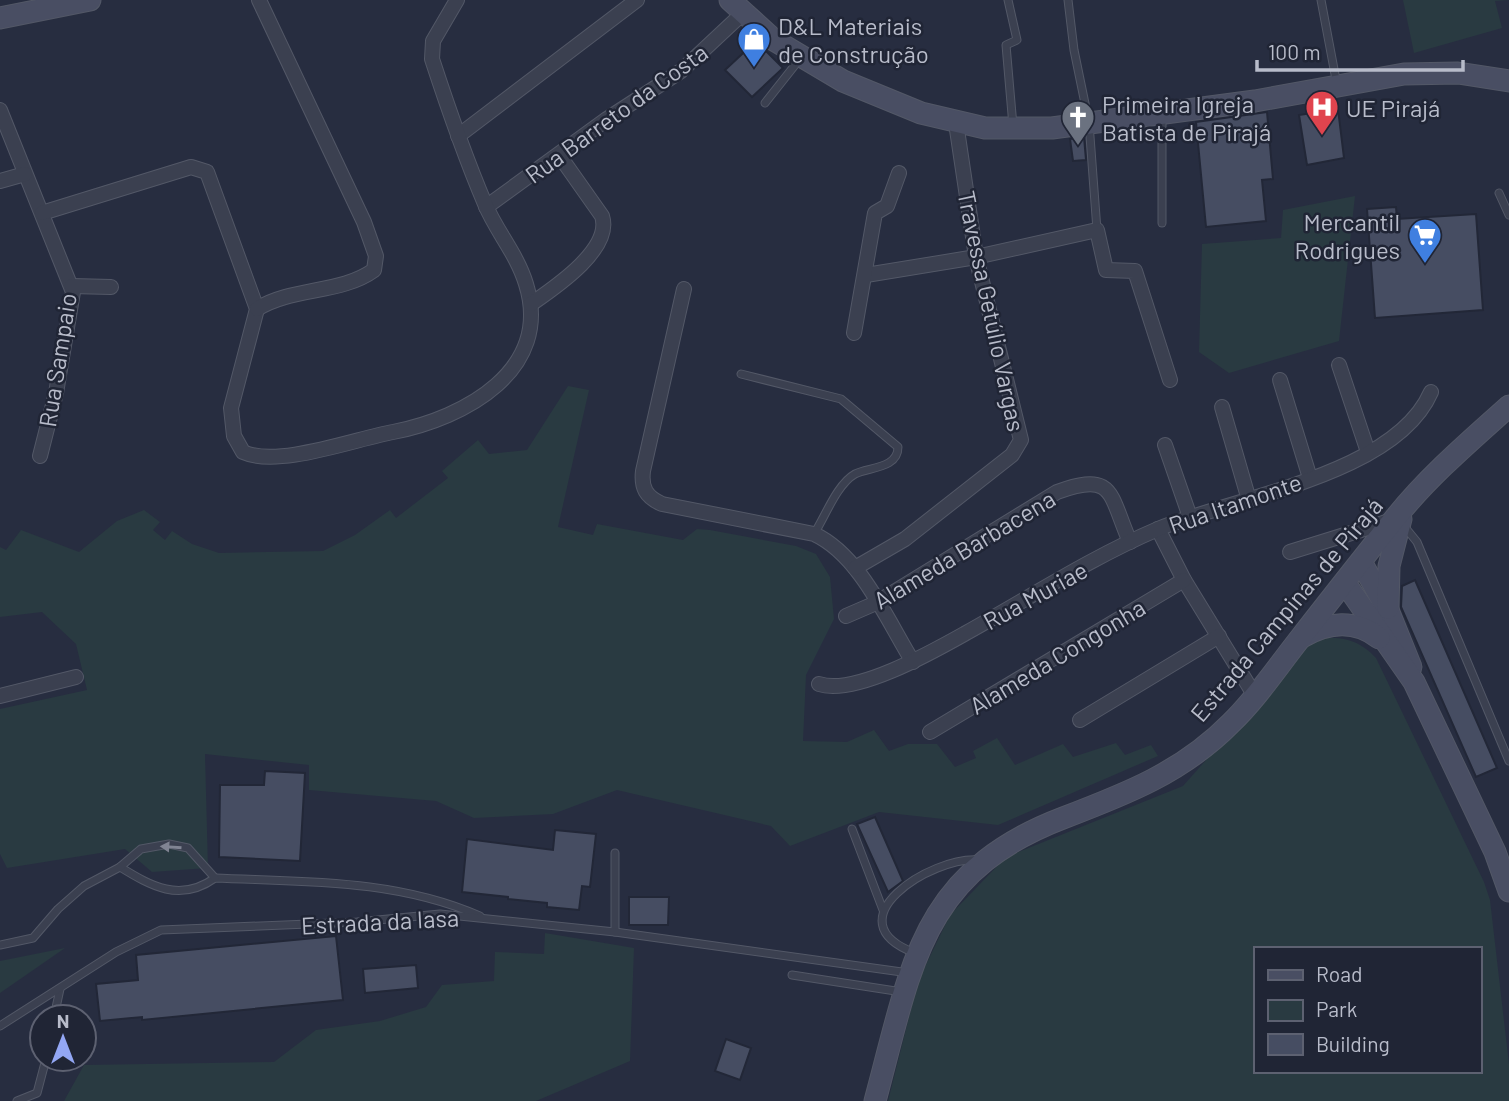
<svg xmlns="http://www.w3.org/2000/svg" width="1509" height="1101" font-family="Barlow,sans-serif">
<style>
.green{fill:#293a41;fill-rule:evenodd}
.building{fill:#464d62;stroke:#222737;stroke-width:2}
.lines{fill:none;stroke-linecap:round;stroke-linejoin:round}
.service-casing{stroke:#535867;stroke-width:9}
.minor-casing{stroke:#535867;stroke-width:16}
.secondary-casing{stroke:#535867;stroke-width:23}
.service{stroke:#3b4050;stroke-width:7}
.minor{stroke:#3b4050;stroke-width:14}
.secondary{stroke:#494e63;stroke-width:21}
.oneway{fill:#808493}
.labels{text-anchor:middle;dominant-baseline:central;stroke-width:5;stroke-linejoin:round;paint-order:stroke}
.poi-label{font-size:24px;fill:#b8bcca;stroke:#202535;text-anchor:start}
.street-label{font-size:24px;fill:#b8bcca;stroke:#202535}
</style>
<rect width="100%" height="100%" fill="#272d40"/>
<!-- green -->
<g class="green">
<path d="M1403 0H1509L1495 1 1502 28 1414 53Z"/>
<path d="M1355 196 1339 341 1229 373 1199 352 1202 244 1281 238 1283 210Z"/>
<path d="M568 386 589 390 558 527 593 535 597 524 683 540 697 529 710 530 796 546 816 554 830 577 834 619 806 675 803 741 847 742 874 730 889 751 908 744H937L955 767 976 758 973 751 997 738 1015 765 1063 744 1073 757 1116 743 1125 755 1151 745 1158 756 998 825 879 812 790 846 771 826 617 790 553 814 474 818 436 801 309 790V765L205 754 208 868 152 872 125 849 7 868 0 854V709L87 690 76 644 42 612 0 617V547L6 550 21 530 79 552 117 521 144 510 160 522 153 530 165 540 172 531 192 544 219 553 323 551 355 535 390 510 396 518 448 478 442 471 478 440 489 454 527 450Z"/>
<path d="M1322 638C1345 637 1360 641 1376 658L1484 882 1490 900 1509 1064V1101H888L918 981 950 915 1006 857 1183 786 1307 646ZM1255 949H1479V1071H1255Z"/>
<path d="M545 933 634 948 630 1061 536 1101H64L84 1065 274 1062 316 1030 380 1021 426 1007 442 985 494 981 495 952 544 954Z"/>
<path d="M65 948 0 993V961Z"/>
</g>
<!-- building -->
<g class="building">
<path d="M756 41 783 68 752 97 725 70Z"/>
<path d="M1338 109 1344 158 1307 165 1299 115Z"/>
<path d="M1267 112 1273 179 1262 180 1266 221 1206 227 1196 122Z"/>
<path d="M1084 137 1086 160 1073 161 1070 139Z"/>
<path d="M1396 207 1397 219 1476 214 1483 310 1375 318 1367 209Z"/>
<path d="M1415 580 1497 768 1476 777 1401 607 1402 586Z"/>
<path d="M265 771 305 773 300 861 219 857 220 785H264Z"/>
<path d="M875 817 903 881 888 892 857 824Z"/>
<path d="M555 830 596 834 590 887 582 886 579 910 547 907V903L508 899V897L462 892 467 839 553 850Z"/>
<path d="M629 897H669L668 925H629Z"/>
<path d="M336 936 343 1000 142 1020V1017L100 1021 96 984 138 980 136 955Z"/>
<path d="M416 965 418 988 365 993 363 969Z"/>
<path d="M726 1039 751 1048 740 1080 715 1071Z"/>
</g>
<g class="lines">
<defs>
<g id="service">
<path d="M1008 0 1017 40 1006 45 1013 126"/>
<path d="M1068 0 1074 50 1089 123 1097 230"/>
<path d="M1321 0 1337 85"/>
<path d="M765 103 799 60"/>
<path d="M1162 116V223"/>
<path d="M1499 193 1509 215"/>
<path d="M741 374 841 399 898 447C898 469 868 467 855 474 837 484 825 517 814 534"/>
<path d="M1404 526 1417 542 1509 761"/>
<path d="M852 829 883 910"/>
<path d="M120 867C151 886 180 903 215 878 305 882 396 879 480 916"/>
<path d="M615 932V853"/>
<path d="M0 945 33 938 58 909 84 886 120 867 141 849 169 844 188 848 215 878"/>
<path d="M915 953C830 921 931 856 979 860"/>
<path d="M792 975 902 992"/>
<path d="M54 1017 60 989"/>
<path d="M0 1026 116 952 161 930 357 922 440 914 615 932 909 973"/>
<path d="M17 1101 37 1093 46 1059"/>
</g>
<g id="minor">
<path d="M0 110 73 292 56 393 40 456"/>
<path d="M458 136 637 0"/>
<path d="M0 181 25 174"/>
<path d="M486 207 607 119 681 71 742 14"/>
<path d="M42 213 191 167 207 172 257 309 231 408 234 436 243 452C278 468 355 439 393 432 465 418 553 370 526 284 517 254 496 231 485 204 465 157 448 108 432 59L433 41 457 0"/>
<path d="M866 275 976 257 1097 230 1106 270 1135 271 1170 380"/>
<path d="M72 286 111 287"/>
<path d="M684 289 643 471C641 488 646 497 662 504L814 534C860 555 887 620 913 662"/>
<path d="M531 304C554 288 613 249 602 216L559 155"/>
<path d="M257 309C292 287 341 294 374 270L376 256 364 222 259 0"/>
<path d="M854 333 875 213 887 206 899 173"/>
<path d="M1339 365 1368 452"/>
<path d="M1280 380 1310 478"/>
<path d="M1222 407 1249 500"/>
<path d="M1165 445 1190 517"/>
<path d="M1158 529 1184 580 1255 696"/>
<path d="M1290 552 1393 520"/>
<path d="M855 568 905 539 1012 455 1021 440 976 257 956 123"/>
<path d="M846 616 876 603 1057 492C1115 471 1109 494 1130 542"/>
<path d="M819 684C855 696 934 651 966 633 1029 598 1092 557 1158 529 1235 497 1395 475 1431 392"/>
<path d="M0 696 76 677"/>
<path d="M1080 720 1219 636"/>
<path d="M930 732 1184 580"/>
</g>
<g id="secondary">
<path d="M730 0 774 40 843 81 921 113 985 128H1052L1255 101 1404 74 1458 73 1509 81"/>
<path d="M0 18 90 0"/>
<path d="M1361 562 1388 610 1411 667"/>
<path d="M1345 583 1414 682 1495 852 1509 891"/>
<path d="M1388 608 1389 566 1401 519"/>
<path d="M1302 637C1328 622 1355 619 1379 638"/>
<path d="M875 1101C911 969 919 873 1063 818 1126 794 1183 772 1231 723 1256 699 1276 669 1298 641 1330 600 1363 558 1396 517 1429 476 1470 441 1509 406"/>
</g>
</defs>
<!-- service casing -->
<use href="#service" class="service-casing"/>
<!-- minor casing -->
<use href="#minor" class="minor-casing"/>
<!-- secondary casing -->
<use href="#secondary" class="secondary-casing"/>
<!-- service -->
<use href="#service" class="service"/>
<!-- minor -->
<use href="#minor" class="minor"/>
<!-- secondary -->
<use href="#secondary" class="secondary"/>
</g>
<!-- one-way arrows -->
<defs><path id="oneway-solid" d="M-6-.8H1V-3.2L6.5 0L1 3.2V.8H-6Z" transform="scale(1.75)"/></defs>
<use class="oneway" href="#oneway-solid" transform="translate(171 847) rotate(-176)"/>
<!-- icons -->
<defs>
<symbol id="shop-pin" viewBox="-11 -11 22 30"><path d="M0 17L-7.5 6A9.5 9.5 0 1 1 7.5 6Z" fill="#3f7fe0" stroke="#202535"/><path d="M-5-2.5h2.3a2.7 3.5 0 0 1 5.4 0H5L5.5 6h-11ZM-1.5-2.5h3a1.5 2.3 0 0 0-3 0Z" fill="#fff"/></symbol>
<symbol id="hospital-pin" viewBox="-11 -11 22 30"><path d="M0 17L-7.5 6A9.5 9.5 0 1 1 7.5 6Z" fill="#e0444e" stroke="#202535"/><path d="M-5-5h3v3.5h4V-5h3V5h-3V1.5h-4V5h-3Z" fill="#fff"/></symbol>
<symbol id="church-pin" viewBox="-11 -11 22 30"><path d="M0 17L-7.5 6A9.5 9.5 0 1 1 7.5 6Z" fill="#6b7280" stroke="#202535"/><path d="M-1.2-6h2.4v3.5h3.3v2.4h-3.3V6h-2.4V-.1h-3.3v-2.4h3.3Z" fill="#fff"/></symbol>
<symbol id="supermarket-pin" viewBox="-11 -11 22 30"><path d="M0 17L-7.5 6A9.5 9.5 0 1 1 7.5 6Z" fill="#3f7fe0" stroke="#202535"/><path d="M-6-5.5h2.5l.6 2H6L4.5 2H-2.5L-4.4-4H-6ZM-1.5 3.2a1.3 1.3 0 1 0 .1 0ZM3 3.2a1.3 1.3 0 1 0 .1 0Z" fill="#fff"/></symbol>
</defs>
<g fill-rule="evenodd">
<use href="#shop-pin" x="735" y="20" width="38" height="52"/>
<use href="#hospital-pin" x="1303" y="88" width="38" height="52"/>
<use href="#church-pin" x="1059" y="98" width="38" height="52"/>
<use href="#supermarket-pin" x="1406" y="216" width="38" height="52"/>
</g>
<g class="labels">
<!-- poi labels -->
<g class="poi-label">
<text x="778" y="25">D&amp;L Materiais<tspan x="778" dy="28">de Construção</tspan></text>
<text x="1102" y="103">Primeira Igreja<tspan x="1102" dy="28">Batista de Pirajá</tspan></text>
<text x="1346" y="107">UE Pirajá</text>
<text x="1400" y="221" text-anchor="end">Mercantil<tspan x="1400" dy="28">Rodrigues</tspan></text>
</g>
<!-- street labels -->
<g class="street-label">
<text transform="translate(616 113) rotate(-36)">Rua Barreto da Costa</text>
<text transform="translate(992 311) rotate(78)">Travessa Getúlio Vargas</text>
<text transform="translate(57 360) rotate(-81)">Rua Sampaio</text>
<text transform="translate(1235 503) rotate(-19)">Rua Itamonte</text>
<text transform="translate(964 549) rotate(-31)">Alameda Barbacena</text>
<text transform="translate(1035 595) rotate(-29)">Rua Muriae</text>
<text transform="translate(1286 609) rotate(-50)">Estrada Campinas de Pirajá</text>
<text transform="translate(1057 656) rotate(-31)">Alameda Congonha</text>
<text transform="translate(380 921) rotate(-3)">Estrada da Iasa</text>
</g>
</g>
<!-- legend -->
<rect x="1254" y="947" width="228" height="126" fill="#202535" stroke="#5d6171" stroke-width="2"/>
<rect x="1268" y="970" width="35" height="10" fill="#494e63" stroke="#5d6171" stroke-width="2"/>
<text x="1316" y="982" font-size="21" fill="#b8bcca">Road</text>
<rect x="1268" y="1000" width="35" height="21" fill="#293a41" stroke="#5d6171" stroke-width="2"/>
<text x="1316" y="1017" font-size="21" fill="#b8bcca">Park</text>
<rect x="1268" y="1034" width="35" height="21" fill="#464d62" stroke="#5d6171" stroke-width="2"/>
<text x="1316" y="1052" font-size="21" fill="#b8bcca">Building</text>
<!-- north arrow -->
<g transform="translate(63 1038)"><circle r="33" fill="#202535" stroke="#5d6171" stroke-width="2"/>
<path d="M0-5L12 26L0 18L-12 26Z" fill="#93a7f4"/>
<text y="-10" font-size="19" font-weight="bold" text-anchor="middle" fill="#b8bcca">N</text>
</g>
<!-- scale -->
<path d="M1257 60v10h206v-10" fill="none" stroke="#b8bcca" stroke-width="3.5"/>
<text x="1268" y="60" font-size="21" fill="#b8bcca" stroke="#202535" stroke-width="5" paint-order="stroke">100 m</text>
</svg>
